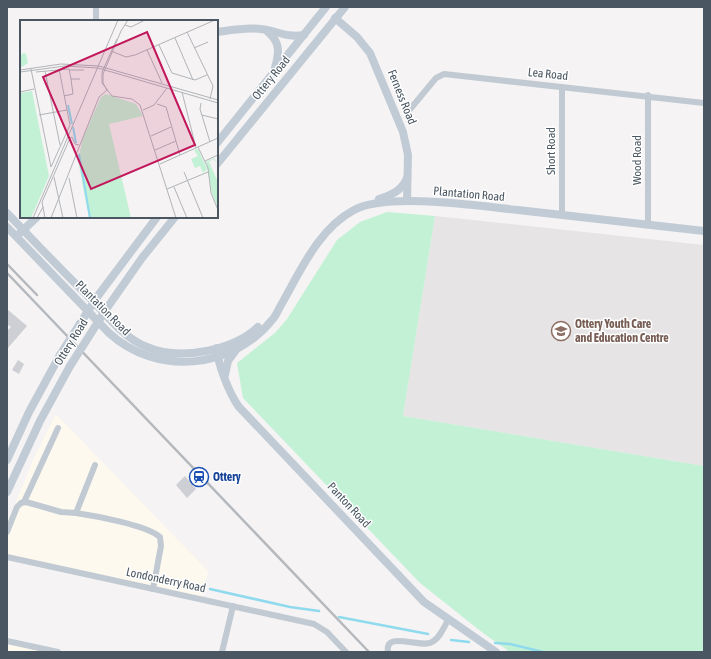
<svg xmlns="http://www.w3.org/2000/svg" width="711" height="659" font-family="'Asap Condensed',sans-serif">
<style>
.commercial{fill:#fdf9ef}
.education{fill:#e6e4e5}
.green{fill:#c3f1d5}
.lines{fill:none;stroke-linecap:round;stroke-linejoin:round}
.stream{stroke:#90daee;stroke-width:2.5}
.building{fill:#cdcfd5}
.street{stroke:#c1cad2;stroke-width:6}
.secondary{stroke:#c1cbd6;stroke-width:8}
.rail{stroke:#b5b8bd;stroke-width:2.5}
.secondary-bridge{stroke:#c1cbd6;stroke-width:8}
.labels{text-anchor:middle;dominant-baseline:central;stroke-width:3;stroke-linejoin:round;paint-order:stroke}
.street-label{font-size:12px;fill:#4a5661;stroke:#fff}
.education-label{font-size:12px;font-weight:bold;fill:#785e54;stroke:#fff;text-anchor:start}
.transit-label{font-size:12px;font-weight:bold;fill:#164399;stroke:#fff;text-anchor:start}
.inset-river{fill:none;stroke:#90daee;stroke-width:2}
.inset-road{fill:none;stroke:#b1b4b9;stroke-width:1}
.view{fill:#c2185b;fill-opacity:0.15;stroke:#c2185b;stroke-width:2}
.inset-edge{fill:none;stroke:#4a5661;stroke-width:2}
</style>
<rect width="100%" height="100%" fill="#f5f3f3"/>
<!-- commercial -->
<g class="commercial">
<path d="M56 414 209 572 204 584 202 599 7 557V523L33 460Z"/>
<path d="M7 641 37 647 36 652H7Z"/>
</g>
<!-- education -->
<path class="education" d="M435 216 704 245V466L403 416Z"/>
<!-- green -->
<path class="green" d="M387 212 435 216 403 416 704 466V652H510L483 633 420 583 243 398 237 363 275 333 287 319 337 240 360 222Z"/>
<g class="lines">
<!-- stream -->
<g class="stream">
<path d="M210 589 290 607 319 611"/>
<path d="M339 617 428 634"/>
<path d="M451 640 469 642"/>
<path d="M495 643 510 644 543 652"/>
</g>
</g>
<!-- building -->
<g class="building">
<path d="M7 309 27 326 7 349V331L11 327 7 324Z"/>
<path d="M18 360 24 364 19 374 12 370Z"/>
<path d="M185 476 196 489 187 498 176 485Z"/>
</g>
<g class="lines">
<!-- street -->
<g class="street">
<path d="M96 7V21"/>
<path d="M562 87V215"/>
<path d="M648 95V225"/>
<path d="M407 113 436 78 444 74 704 103"/>
<path d="M24 502 58 428"/>
<path d="M76 513C96 516 146 525 160 537L161 546 153 589"/>
<path d="M7 532 17 507 21 503 26 502 61 512 76 513 95 465"/>
<path d="M7 557 314 624 327 632 346 652"/>
<path d="M7 641 58 652"/>
<path d="M222 652 233 606"/>
<path d="M388 652C384 630 421 649 432 642 440 638 444 627 448 620"/>
</g>
<!-- secondary -->
<g class="secondary">
<path d="M335 18 357 37 370 53 403 132 408 155 407 201"/>
<path d="M217 32C231 30 247 27 261 29 278 31 286 38 304 35"/>
<path d="M268 32C281 43 279 53 275 68"/>
<path d="M217 143 326 7"/>
<path d="M217 164 345 7"/>
<path d="M379 199C391 195 402 191 407 178"/>
<path d="M7 213C35 242 63 272 92 300 108 317 125 339 147 347 179 361 233 351 258 327"/>
<path d="M7 227 109 333C156 376 232 370 272 320 276 316 278 310 281 305 300 272 318 229 354 210 387 192 479 206 518 210 580 217 642 224 704 231"/>
<path d="M20 233 37 217"/>
<path d="M97 297 157 217"/>
<path d="M107 308 142 258 175 217"/>
<path d="M217 348C217 363 230 395 239 407L424 602 496 652"/>
<path d="M225 375 228 361 236 350"/>
<path d="M7 460 29 412 60 355"/>
<path d="M7 492 40 421 70 366"/>
</g>
<!-- rail -->
<g class="rail">
<path d="M7 264 37 295"/>
<path d="M7 273 369 652"/>
</g>
<!-- secondary-bridge -->
<g class="secondary-bridge">
<path d="M60 355 97 297"/>
<path d="M70 366 107 308"/>
</g>
</g>
<!-- icons -->
<defs>
<symbol id="school-ring" viewBox="-11 -11 22 22"><circle r="9.5" fill="#fff" stroke="#8d6e63" stroke-width="1.5"/><path d="M0-5L7-2L0 1L-7-2ZM-4 1L0 2.5L4 1V4Q0 6-4 4Z" fill="#8d6e63"/></symbol>
<symbol id="station-ring" viewBox="-11 -11 22 22"><circle r="9.5" fill="#fff" stroke="#1a4fb4" stroke-width="1.5"/><path d="M-3-6H3Q5-6 5-4V2Q5 4 3 4L4.5 6H3L1.5 4h-3L-3 6H-4.5L-3 4Q-5 4-5 2V-4Q-5-6-3-6ZM-3.5-4v3h7v-3ZM-3.5 1v1.5H-2V1ZM2 1v1.5H3.5V1Z" fill="#1a4fb4"/></symbol>
</defs>
<g fill-rule="evenodd">
<use href="#school-ring" x="550" y="320" width="22" height="22"/>
<use href="#station-ring" x="188" y="466" width="22" height="22"/>
</g>
<g class="labels">
<!-- street labels -->
<g class="street-label">
<text transform="translate(548 74) rotate(6)">Lea Road</text>
<text transform="translate(271 78) rotate(-51)">Ottery Road</text>
<text transform="translate(402 97) rotate(68)">Ferness Road</text>
<text transform="translate(551 151) rotate(-90)">Short Road</text>
<text transform="translate(637 160) rotate(-90)">Wood Road</text>
<text transform="translate(469 194) rotate(5)">Plantation Road</text>
<text transform="translate(103 308) rotate(45)">Plantation Road</text>
<text transform="translate(71 342) rotate(-58)">Ottery Road</text>
<text transform="translate(349 505) rotate(47)">Panton Road</text>
<text transform="translate(166 580) rotate(12)">Londonderry Road</text>
</g>
<!-- education labels -->
<g class="education-label">
<text x="575" y="324">Ottery Youth Care<tspan x="575" dy="14">and Education Centre</tspan></text>
</g>
<!-- transit labels -->
<g class="transit-label">
<text x="213" y="477">Ottery</text>
</g>
</g>
<!-- overview -->
<g transform="translate(20 20)">
<rect width="198" height="198" fill="#f5f3f3"/>
<path d="M4 33 6 34 8 43 0 48V35ZM12 71 29 156 11 198H0V73ZM86 74 116 84 123 96 89 104 111 198H69L58 140 63 118 81 77ZM178 129 187 149 183 153 180 146 175 148 171 139 178 136 174 130ZM194 138 197 143 193 139 189 142 198 162V189L192 173 186 142Z" fill="#c3f1d5"/>
<path class="inset-river" d="M48 85 52 104M53 107 56 123M59 134 70 198"/>
<path class="inset-road" d="M105 5 111 7 125 0M167 12 193 66 190 79M155 18 173 60M97 19 82 52V63L92 76 112 79 120 85 156 198M139 25 152 53 175 60 187 55M174 28 188 22M127 30 142 63M91 31 106 37 115 35 195 0M11 49 31 147 50 105 39 49M0 50 41 44 79 46 198 80M49 50H64M25 51 40 125M0 52 45 46 78 48 198 83M16 52 49 49 51 59H60M87 70 83 63V54L101 11 108 0M0 72 14 69M162 72 176 128M44 76 53 74 51 59M181 83 180 89 190 122M137 84 146 87 160 135M123 90 134 85 147 68M19 95 47 90M182 95 198 99M131 116 151 107M178 127 188 148 191 173 198 190M135 130 156 121M185 141 198 135M140 144 198 118M164 152 183 198M34 157 43 198M49 158 57 198M154 167 167 198M147 169 188 152M13 198 98 0M17 198 23 187M25 198 22 182 50 118 52 117 55 124 59 125M31 198 79 77 87 70"/>
<path class="view" d="M127 12 175 125 71 169 23 57Z"/>
<rect width="198" height="198" class="inset-edge"/>
</g>
<!-- border -->
<rect width="711" height="659" fill="none" stroke="#4a5661" stroke-width="16"/>
</svg>
